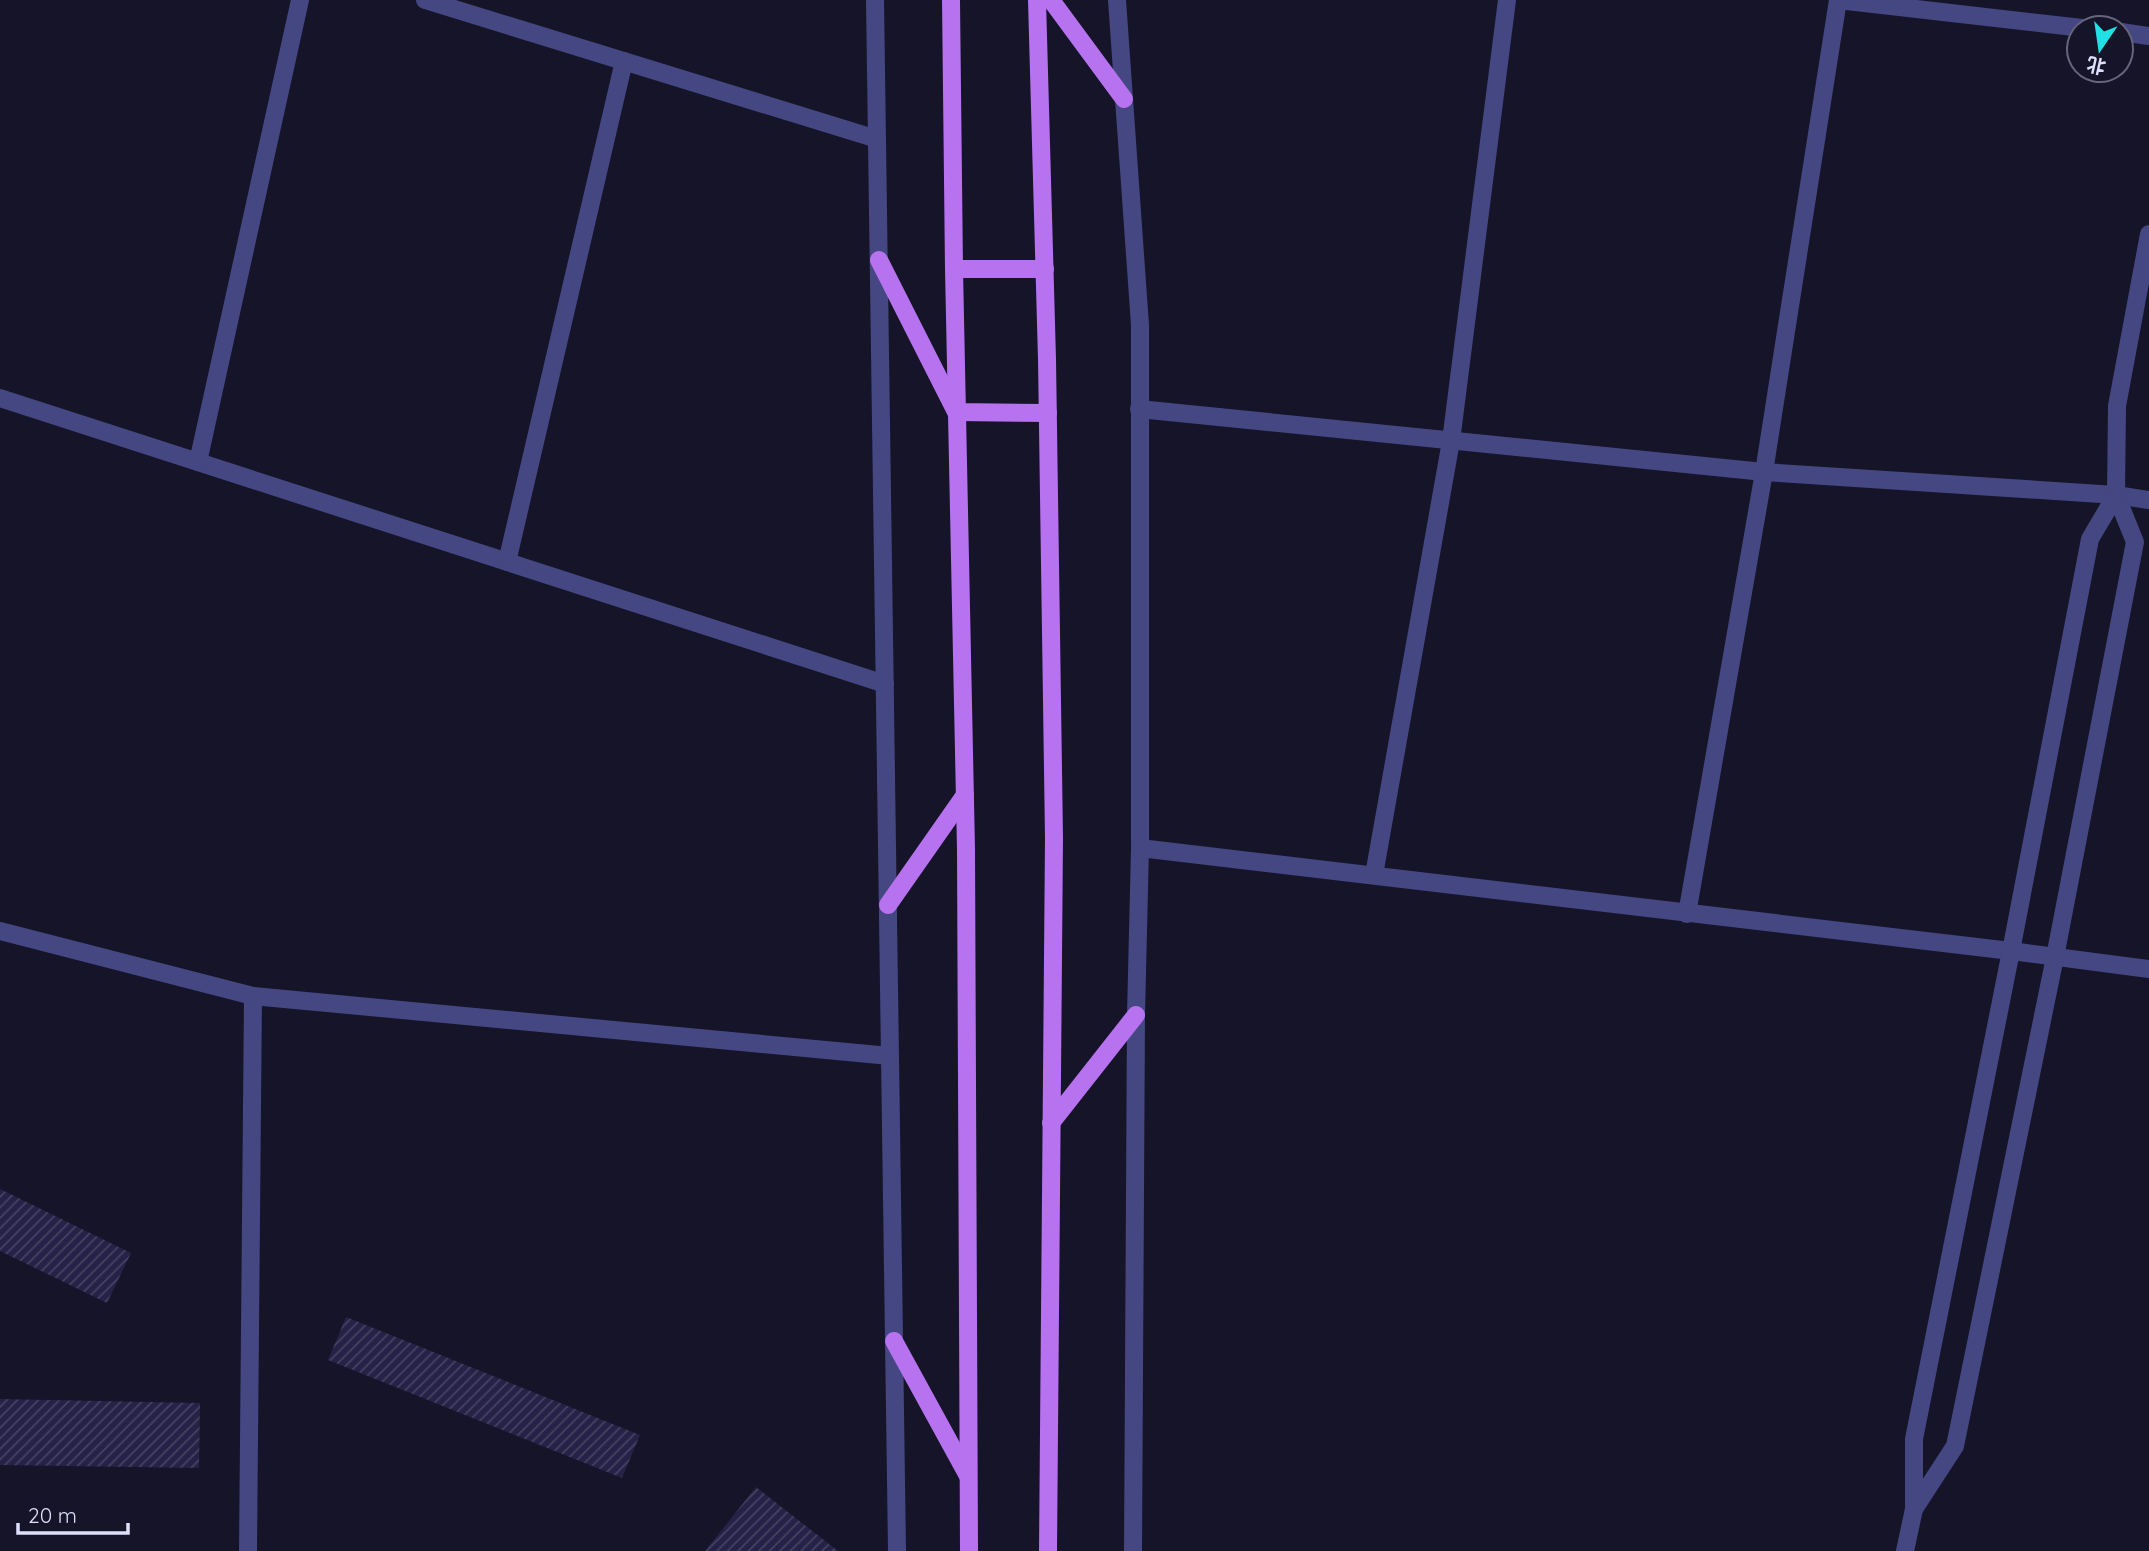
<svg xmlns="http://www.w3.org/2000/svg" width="2149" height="1551" font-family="Quicksand,'Noto Sans SC',sans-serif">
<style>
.building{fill:url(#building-hatch)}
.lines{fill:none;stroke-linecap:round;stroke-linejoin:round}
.minor{stroke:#444782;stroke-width:18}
.major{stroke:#b672ef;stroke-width:18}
</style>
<defs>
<pattern id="building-hatch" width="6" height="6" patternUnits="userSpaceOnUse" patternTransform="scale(1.75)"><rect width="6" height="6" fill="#262247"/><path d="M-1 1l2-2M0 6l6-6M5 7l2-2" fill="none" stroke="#454262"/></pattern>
</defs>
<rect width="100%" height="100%" fill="#151428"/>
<!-- building -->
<g class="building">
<path d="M0 1189 131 1253 107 1303 0 1251Z"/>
<path d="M346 1317 640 1435 622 1478 328 1360Z"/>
<path d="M0 1399 200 1403 199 1468 0 1465Z"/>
<path d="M756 1487 838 1551H705Z"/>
</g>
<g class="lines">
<!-- minor -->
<g class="minor">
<path d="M425 0 877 139"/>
<path d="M875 0 897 1551"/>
<path d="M1117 0 1140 325V848L1136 1015 1133 1551"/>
<path d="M1838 0 2082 28"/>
<path d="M2121 32 2149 36"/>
<path d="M0 398 885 684"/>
<path d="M1139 409 1764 472 2116 495 2149 500"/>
<path d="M198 462 300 0"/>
<path d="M507 562 624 61"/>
<path d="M1140 848 2011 951 2149 969"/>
<path d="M1374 875 1451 441 1507 0"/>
<path d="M1687 914 1764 472 1838 0"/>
<path d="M0 931 253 996 890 1056"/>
<path d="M1914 1509 1955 1446 2055 957 2135 542 2116 495 2117 406 2149 234"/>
<path d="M248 1551 253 996"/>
<path d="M1905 1551 1914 1509V1439L2011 951 2090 539 2116 495"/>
</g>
<!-- major -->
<g class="major">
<path d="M951 0 954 269 966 849 969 1551"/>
<path d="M1037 0 1047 359 1054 838 1048 1551"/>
<path d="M1051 0 1124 99"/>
<path d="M879 260 956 412 1048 413"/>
<path d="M954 269H1045"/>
<path d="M888 905 965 795"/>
<path d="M1051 1123 1136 1015"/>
<path d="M894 1341 968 1476"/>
</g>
</g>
<!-- north arrow -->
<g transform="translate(2100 49) rotate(193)"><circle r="33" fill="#151428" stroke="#66657c" stroke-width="2"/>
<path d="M0-5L12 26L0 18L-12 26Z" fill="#20e2e5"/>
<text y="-10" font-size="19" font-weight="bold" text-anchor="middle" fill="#dfdefb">北</text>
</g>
<!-- scale -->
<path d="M18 1523v10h110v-10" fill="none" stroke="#dfdefb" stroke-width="3.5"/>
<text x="28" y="1523" font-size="21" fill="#dfdefb" stroke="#151428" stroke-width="5" paint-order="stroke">20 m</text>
</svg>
